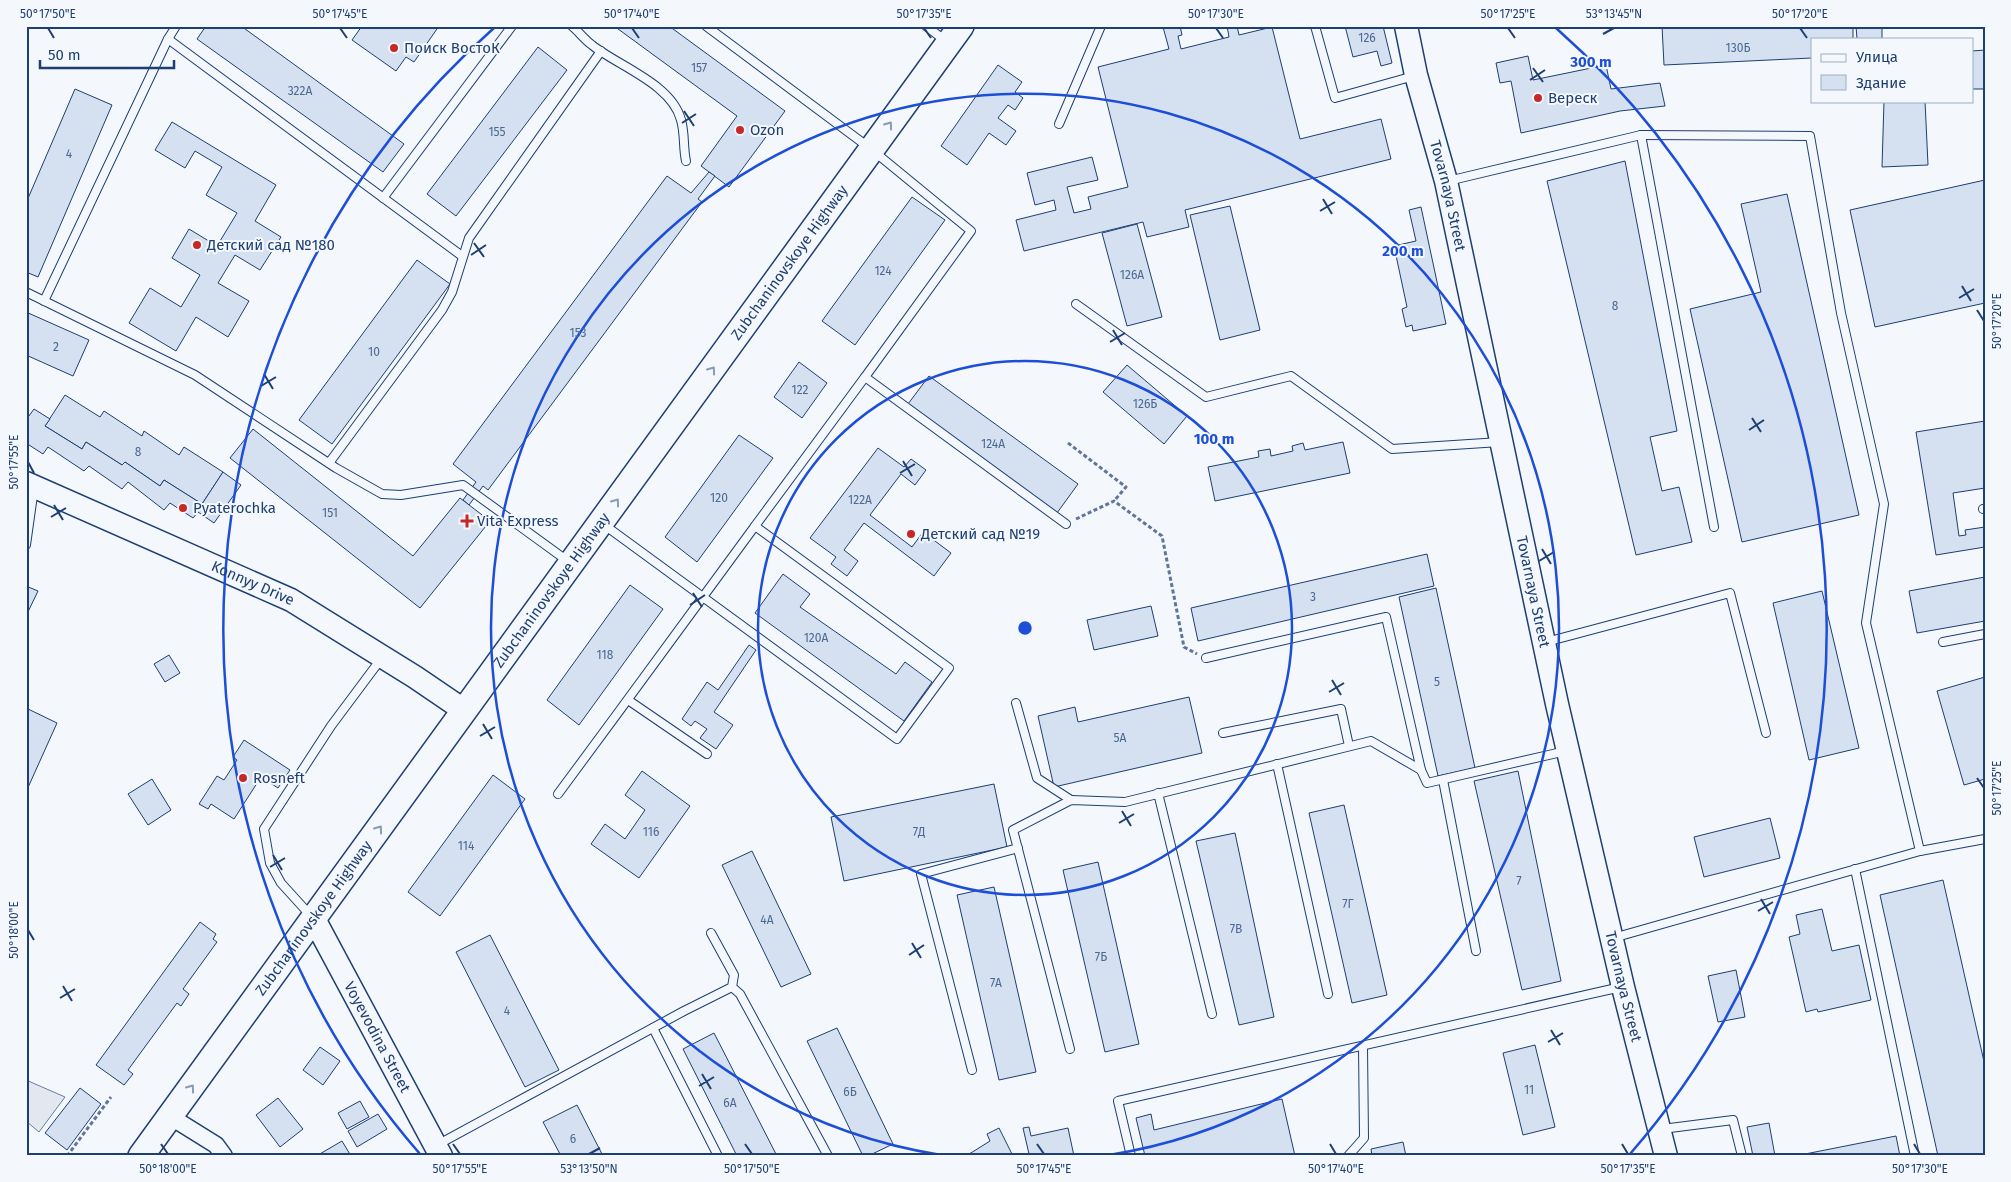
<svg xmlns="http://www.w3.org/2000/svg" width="2011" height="1182" font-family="'Fira Sans',sans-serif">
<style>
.parking{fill:#e3e8f0;stroke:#687fa3}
.building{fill:#d5e0f0;stroke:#1d3f73}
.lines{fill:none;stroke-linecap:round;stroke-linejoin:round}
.lane-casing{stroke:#1d3f73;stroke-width:10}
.street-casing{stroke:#1d3f73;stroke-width:19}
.secondary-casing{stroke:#1d3f73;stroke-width:25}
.primary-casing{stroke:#1d3f73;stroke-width:28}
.path{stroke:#5e769c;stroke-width:3;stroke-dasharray:4 2.5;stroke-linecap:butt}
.lane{stroke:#f4f7fb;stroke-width:8}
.street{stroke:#f4f7fb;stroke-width:16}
.secondary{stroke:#f4f7fb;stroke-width:22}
.primary{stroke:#f4f7fb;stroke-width:25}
.oneway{stroke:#889bb7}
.ticks{fill:none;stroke:#1d3f73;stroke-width:2}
.ring{fill:none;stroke:#1d4ed8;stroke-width:2.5}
.poi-dot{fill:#c62828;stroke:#f4f7fb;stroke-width:2}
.labels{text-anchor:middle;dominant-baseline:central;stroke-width:4;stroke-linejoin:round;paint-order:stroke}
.number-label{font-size:12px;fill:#4b6792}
.poi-label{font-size:15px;fill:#1d3f73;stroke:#f4f7fb;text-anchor:start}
.street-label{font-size:15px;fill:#1d3f73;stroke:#f4f7fb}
.centre{fill:#1d4ed8;stroke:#f4f7fb;stroke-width:2.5}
.ring-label{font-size:15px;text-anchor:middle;font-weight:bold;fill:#1d4ed8;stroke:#f4f7fb;stroke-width:4;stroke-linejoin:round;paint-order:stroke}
.neatline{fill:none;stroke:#1d3f73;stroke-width:2}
.ticks-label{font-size:12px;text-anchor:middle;fill:#1d3f73}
</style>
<rect width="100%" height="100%" fill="#f4f7fb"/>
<!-- parking -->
<path class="parking" d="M26 1080 65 1097 39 1132 26 1121Z"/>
<!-- building -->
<g class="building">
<path d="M206 26H241L404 144 383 172 197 39Z"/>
<path d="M362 26H439L414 62 406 57 396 71 352 40Z"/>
<path d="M614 26H669L785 111 729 187 701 166 737 116Z"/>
<path d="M1167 26H1180L1182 35 1178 36 1181 49 1229 37 1227 26H1237L1239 35 1272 27 1300 139 1381 119 1391 159 1185 210 1189 227 1147 237 1143 222 1024 251 1016 220 1056 210 1054 200 1035 205 1027 173 1092 157 1098 180 1067 187 1074 213 1091 209 1088 197 1128 187 1098 67 1169 49 1163 27Z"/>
<path d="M1345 26H1383L1392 63 1381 66 1377 51 1353 57Z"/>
<path d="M1662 26H1853V39H1812V58L1664 65Z"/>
<path d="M1856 26H1882V39H1857Z"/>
<path d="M538 47 567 70 456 216 427 194Z"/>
<path d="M1985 50V89H1972V51Z"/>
<path d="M1528 56 1533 80 1606 65 1611 89 1660 83 1665 106 1620 111 1521 133 1511 81 1500 83 1496 63Z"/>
<path d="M998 65 1022 82 1015 92 1023 98 1015 110 1008 105 998 118 1016 131 1006 145 989 133 967 165 941 146Z"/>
<path d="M75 89 112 105 38 277 26 272V203Z"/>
<path d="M1884 101H1925L1928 165 1882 167Z"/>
<path d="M172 122 276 185 255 221 281 237 260 270 235 255 218 283 249 301 228 337 196 317 176 351 129 323 150 288 181 307 200 275 172 258 189 229 217 246 237 213 206 195 222 167 195 151 185 168 155 150Z"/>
<path d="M1625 161 1677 431 1650 437 1662 491 1679 487 1692 542 1636 555 1547 181Z"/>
<path d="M709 172 715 176 698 199 702 202 488 490 483 486 469 505 463 500 476 482 453 464 667 176 691 193Z"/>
<path d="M1985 180V303L1875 327 1850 210Z"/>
<path d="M1787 194 1859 515 1742 542 1690 309 1761 292 1741 204Z"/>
<path d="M912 197 945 220 855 345 822 321Z"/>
<path d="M1230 206 1260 330 1220 340 1190 215Z"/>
<path d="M1421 207 1446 324 1413 331 1412 325 1406 327 1402 309 1407 307 1394 246 1416 241 1409 210Z"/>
<path d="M1137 224 1162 317 1127 326 1102 233Z"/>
<path d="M417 260 450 284 332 444 299 420Z"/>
<path d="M26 312 89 340 73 376 26 355Z"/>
<path d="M799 362 827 383 802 418 774 397Z"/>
<path d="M1127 365 1187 416 1164 444 1103 392Z"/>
<path d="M929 376 1078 484 1057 513 908 404Z"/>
<path d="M65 395 100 417 104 411 142 436 144 431 179 455 184 447 223 472 202 504 164 480 160 486 125 462 122 465 86 442 82 449 45 426Z"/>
<path d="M34 409 50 419 45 426 82 449 86 442 122 465 125 462 160 486 164 480 202 504 223 472 241 485 214 523 198 512 193 518 170 503 164 510 128 482 122 489 89 466 84 471 48 447 43 454 26 443V420Z"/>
<path d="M1985 421V488L1953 493 1959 536 1966 535 1965 530 1985 527V547L1936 555 1916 432Z"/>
<path d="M253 429 413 556 460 498 490 521 420 608 230 458Z"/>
<path d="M739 435 773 458 697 562 665 537Z"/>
<path d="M1343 442 1350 473 1215 501 1208 467 1259 457 1258 451 1270 449 1271 456 1293 451 1292 446 1303 443 1305 450Z"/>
<path d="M878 448 904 467 911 459 926 470 915 485 901 474 870 515 912 547 923 532 951 553 934 576 864 523 844 550 858 561 847 576 831 564 836 557 810 538Z"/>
<path d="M1427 554 1434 586 1198 641 1191 608Z"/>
<path d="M783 574 810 594 800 607 896 674 905 662 932 682 904 721 755 613Z"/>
<path d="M1985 577V621L1917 633 1909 591Z"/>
<path d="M630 585 663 609 579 725 547 700Z"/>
<path d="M26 586 38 591 26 616Z"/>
<path d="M1436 588 1475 768 1438 776 1399 597Z"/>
<path d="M1822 591 1859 748 1809 760 1773 603Z"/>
<path d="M1151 606 1158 636 1094 650 1087 620Z"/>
<path d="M749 645 756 650 714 712 733 725 716 749 700 738 707 729 695 721 691 726 682 719 707 682 718 690Z"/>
<path d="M169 655 180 673 165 682 154 664Z"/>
<path d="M1985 677V779L1964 785 1937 691Z"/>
<path d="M1189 697 1202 753 1054 787 1038 716 1075 707 1078 722Z"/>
<path d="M26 708 57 723 26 792Z"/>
<path d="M244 740 290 770 278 788 261 777 234 819 211 804 208 809 199 804 217 776 224 780 237 760 233 757Z"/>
<path d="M642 771 690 806 639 878 591 844 605 824 625 839 645 810 625 795Z"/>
<path d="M1518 771 1561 981 1522 990 1474 781Z"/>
<path d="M493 775 525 799 440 916 408 892Z"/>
<path d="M152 779 171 810 148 825 128 794Z"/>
<path d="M994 784 1007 847 844 881 831 817Z"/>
<path d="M1344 805 1387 995 1352 1003 1309 813Z"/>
<path d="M1770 818 1780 858 1704 877 1694 837Z"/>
<path d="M1235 833 1274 1017 1239 1025 1196 841Z"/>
<path d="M752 851 811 974 781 987 722 865Z"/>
<path d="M1098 862 1139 1044 1105 1052 1063 870Z"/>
<path d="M1943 880 1985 1066V1156H1938L1880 895Z"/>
<path d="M994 887 1036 1072 999 1080 957 895Z"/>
<path d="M1822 909 1832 951 1859 945 1871 1000 1818 1012 1817 1009 1806 1012 1789 937 1800 934 1796 915Z"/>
<path d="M200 922 216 934 213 939 217 942 183 989 189 994 181 1006 177 1003 128 1070 133 1074 124 1085 96 1065Z"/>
<path d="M490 935 559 1070 525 1087 456 952Z"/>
<path d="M1736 970 1745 1017 1718 1022 1708 976Z"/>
<path d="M837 1028 893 1144 868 1156H863L807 1041Z"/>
<path d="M714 1033 777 1156H737L683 1049Z"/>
<path d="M1535 1045 1555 1127 1523 1135 1503 1053Z"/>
<path d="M320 1047 340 1061 323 1085 303 1070Z"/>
<path d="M80 1088 101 1104 67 1150 45 1133Z"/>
<path d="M278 1098 303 1129 280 1147 256 1115Z"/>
<path d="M1282 1099 1295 1156H1145L1136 1118 1151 1114 1154 1130Z"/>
<path d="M360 1101 369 1117 347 1129 338 1113Z"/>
<path d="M577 1105 603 1156H561L543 1122Z"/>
<path d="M378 1114 387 1129 357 1147 348 1131Z"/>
<path d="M1769 1123 1775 1156H1753L1747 1127Z"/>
<path d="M1029 1127 1031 1136 1068 1128 1074 1156H1024V1154H1029L1023 1128Z"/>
<path d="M999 1128 1013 1156H966L990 1141 987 1134Z"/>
<path d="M1896 1136 1900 1156H1795Z"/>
<path d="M342 1141 351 1156H319L318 1155Z"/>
<path d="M1403 1142 1406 1156H1372L1371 1149Z"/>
</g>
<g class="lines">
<defs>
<g id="lane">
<path d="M572 26C579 32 585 40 592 45 618 66 672 84 681 120 685 133 683 148 686 161"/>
<path d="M706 26 871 149 971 231 865 377"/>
<path d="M926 26 947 42"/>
<path d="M1315 26 1335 98 1414 76"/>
<path d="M168 39 462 256"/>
<path d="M1059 124 1101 26"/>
<path d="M1641 135 1810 136 1841 313 1884 504 1866 623 1920 851"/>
<path d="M1448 181 1641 135 1714 527"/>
<path d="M383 198 512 26"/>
<path d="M26 292 195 375 336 468 382 494 401 495 463 485 569 562"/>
<path d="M44 301 168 39 176 26"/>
<path d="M1076 304 1206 397 1291 376 1392 449 1500 442"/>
<path d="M329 463 442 310 452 292 469 238 601 51"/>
<path d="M1983 509H1985"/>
<path d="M755 526 865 377 1066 524"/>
<path d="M26 545 34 488"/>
<path d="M1546 642 1730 593 1766 733"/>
<path d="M1943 642 1985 634"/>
<path d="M1206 658 1386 617 1421 770"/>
<path d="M628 700 707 754"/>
<path d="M1016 703 1037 778 1071 800"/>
<path d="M1223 733 1341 709 1349 746"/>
<path d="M1277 764 1328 994"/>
<path d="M1443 780 1476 951"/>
<path d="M1158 793 1212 1014"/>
<path d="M558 794C624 705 689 616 755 526L949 668 897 739 603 524"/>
<path d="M1855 869 1915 1156"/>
<path d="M311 916 281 883 270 863 264 829 331 726 381 659"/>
<path d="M1613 938 1920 851 1985 839"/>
<path d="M732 987 740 994 828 1156"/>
<path d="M653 1028 718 1156"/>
<path d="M1070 1049 1013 830 1071 800 1125 802 1371 741 1421 770 1427 783 1566 751"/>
<path d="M972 1070 921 874 1018 848"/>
<path d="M1662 1129 1733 1120 1742 1156"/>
<path d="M437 1145 684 1011 732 987 734 975 711 933"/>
<path d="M1131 1156 1118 1101 1621 987"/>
<path d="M1348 1156 1364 1138 1363 1047"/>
</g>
<path id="street" d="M171 1117 216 1145 224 1156"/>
<g id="secondary">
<path id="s1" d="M1406 26 1416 75 1446 181 1557 704 1623 987 1666 1156"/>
<path id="s2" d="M26 483 291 600 415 677 465 711"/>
<path id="s3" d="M314 919 441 1156"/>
</g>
<g id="primary">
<path id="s4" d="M141 1156 961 26"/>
</g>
</defs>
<!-- lane casing -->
<use href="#lane" class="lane-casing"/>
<!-- street casing -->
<use href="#street" class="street-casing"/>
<!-- secondary casing -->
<use href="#secondary" class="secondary-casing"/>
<!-- primary casing -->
<use href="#primary" class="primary-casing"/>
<!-- path -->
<g class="path">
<path d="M1068 443 1126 487 1114 501"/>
<path d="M1076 519 1114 501 1162 536 1184 647 1197 654"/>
<path d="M67 1156 111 1097"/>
</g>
<!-- lane -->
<use href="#lane" class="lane"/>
<!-- street -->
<use href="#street" class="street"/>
<!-- secondary -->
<use href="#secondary" class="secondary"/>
<!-- primary -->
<use href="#primary" class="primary"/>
</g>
<!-- one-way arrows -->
<defs><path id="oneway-chevron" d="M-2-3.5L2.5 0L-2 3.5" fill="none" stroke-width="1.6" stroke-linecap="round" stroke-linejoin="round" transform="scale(1.25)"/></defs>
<g class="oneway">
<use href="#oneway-chevron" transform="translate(889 125) rotate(-54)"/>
<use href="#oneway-chevron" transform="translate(712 370) rotate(-54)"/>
<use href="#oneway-chevron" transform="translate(616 502) rotate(-54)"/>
<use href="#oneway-chevron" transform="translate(379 829) rotate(-54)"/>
<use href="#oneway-chevron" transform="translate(191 1088) rotate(-54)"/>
</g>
<!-- ticks -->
<path class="ticks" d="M48 28 54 38M340 28 347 38M632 28 639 38M924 28 931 38M1216 28 1223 38M1508 28 1515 38M1800 28 1807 38M1603 34 1614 28M1533 68 1543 82M1530 80 1545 70M684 111 694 126M682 123 696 114M1323 199 1332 214M1320 211 1335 202M474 243 484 257M471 255 486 245M1962 286 1971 301M1959 298 1974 289M1977 310 1984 321M1113 330 1122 345M1110 342 1125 333M264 374 273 389M261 386 276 377M1752 418 1761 432M1749 430 1764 420M903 461 912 476M28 462 34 473M900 473 915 464M54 505 63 520M51 517 66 508M1542 549 1551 564M1539 561 1554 552M693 593 702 607M690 605 705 595M1332 680 1341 695M1329 692 1344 683M483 724 492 739M480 736 495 727M1977 778 1984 788M1122 811 1131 826M1119 823 1134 814M273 855 282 870M270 867 285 858M1761 899 1770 914M1758 911 1773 902M28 930 34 940M912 943 921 958M909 955 924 945M63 986 72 1001M60 998 75 989M1551 1030 1560 1045M1548 1042 1563 1033M702 1074 711 1089M699 1086 714 1077M161 1144 168 1154M453 1144 460 1154M745 1144 752 1154M1037 1144 1044 1154M1330 1144 1336 1154M1622 1144 1628 1154M1914 1144 1920 1154M589 1154 600 1148"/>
<!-- distance rings -->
<g class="ring">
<circle cx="1025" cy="628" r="267"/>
<path d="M941 1155A534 534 0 1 1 1109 1155"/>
<path d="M420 1154A801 801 0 0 1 494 28M1556 28A801 801 0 0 1 1630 1154"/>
</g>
<!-- markers -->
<g class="poi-dot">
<circle cx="394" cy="48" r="5"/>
<circle cx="1538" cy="98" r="5"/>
<circle cx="740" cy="130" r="5"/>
<circle cx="197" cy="245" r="5"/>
<circle cx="183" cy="508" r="5"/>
<path d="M464.5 513.5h5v5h5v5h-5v5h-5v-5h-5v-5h5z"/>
<circle cx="911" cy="534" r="5"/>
<circle cx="243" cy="778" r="5"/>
</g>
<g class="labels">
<!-- number labels -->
<g class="number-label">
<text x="1367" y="38">126</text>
<text x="1738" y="48">130Б</text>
<text x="699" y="68">157</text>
<text x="300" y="91">322А</text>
<text x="497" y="132">155</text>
<text x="69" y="154">4</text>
<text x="883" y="271">124</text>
<text x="1132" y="275">126А</text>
<text x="1615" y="306">8</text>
<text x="578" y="333">153</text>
<text x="56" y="347">2</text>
<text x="374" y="352">10</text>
<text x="800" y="390">122</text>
<text x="1145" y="404">126Б</text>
<text x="993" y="444">124А</text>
<text x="138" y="452">8</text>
<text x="719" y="498">120</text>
<text x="860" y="500">122А</text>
<text x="330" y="513">151</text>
<text x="1313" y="597">3</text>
<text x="816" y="638">120А</text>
<text x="605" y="655">118</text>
<text x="1437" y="682">5</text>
<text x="1120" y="738">5А</text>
<text x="651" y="832">116</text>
<text x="919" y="832">7Д</text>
<text x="466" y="846">114</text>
<text x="1519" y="881">7</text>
<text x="1348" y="904">7Г</text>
<text x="767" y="920">4А</text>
<text x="1236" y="929">7В</text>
<text x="1101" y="957">7Б</text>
<text x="996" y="983">7А</text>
<text x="507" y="1011">4</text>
<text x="1529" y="1090">11</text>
<text x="850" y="1092">6Б</text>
<text x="730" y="1103">6А</text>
<text x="573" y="1139">6</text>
</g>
<!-- poi labels -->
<g class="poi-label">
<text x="404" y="48">Поиск ВостоК</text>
<text x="1548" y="98">Вереск</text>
<text x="750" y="130">Ozon</text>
<text x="207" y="245">Детский сад №180</text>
<text x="193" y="508">Pyaterochka</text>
<text x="477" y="521">Vita Express</text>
<text x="921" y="534">Детский сад №19</text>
<text x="253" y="778">Rosneft</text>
</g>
<!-- street labels -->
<g class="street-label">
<text stroke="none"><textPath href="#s1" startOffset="175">Tovarnaya Street</textPath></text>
<text stroke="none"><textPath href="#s4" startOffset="1104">Zubchaninovskoye Highway</textPath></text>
<text stroke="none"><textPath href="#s2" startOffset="248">Konnyy Drive</textPath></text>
<text stroke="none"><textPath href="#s4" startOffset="699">Zubchaninovskoye Highway</textPath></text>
<text stroke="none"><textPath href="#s1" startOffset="580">Tovarnaya Street</textPath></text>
<text stroke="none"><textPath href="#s4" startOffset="294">Zubchaninovskoye Highway</textPath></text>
<text stroke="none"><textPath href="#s1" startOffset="985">Tovarnaya Street</textPath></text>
<text stroke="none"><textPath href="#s3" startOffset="134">Voyevodina Street</textPath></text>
</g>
</g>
<circle cx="1025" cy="628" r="8" class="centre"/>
<g class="ring-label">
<text x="1591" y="67">300 m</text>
<text x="1403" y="256">200 m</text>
<text x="1214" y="444">100 m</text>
</g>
<!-- border -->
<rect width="2011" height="1182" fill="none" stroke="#f4f7fb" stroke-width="55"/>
<!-- legend -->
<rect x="1811" y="38" width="162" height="65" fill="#f4f7fb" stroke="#9eadc5"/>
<rect x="1821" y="54" width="25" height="8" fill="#f4f7fb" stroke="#9eadc5"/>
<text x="1856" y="62" font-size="15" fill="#1d3f73">Улица</text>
<rect x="1821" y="75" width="25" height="15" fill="#d5e0f0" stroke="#9eadc5"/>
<text x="1856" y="88" font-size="15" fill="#1d3f73">Здание</text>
<!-- scale -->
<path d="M40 60v8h134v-8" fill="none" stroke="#1d3f73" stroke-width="2.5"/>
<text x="48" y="60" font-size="15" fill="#1d3f73" stroke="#f4f7fb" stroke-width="4" paint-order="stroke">50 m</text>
<rect x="28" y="28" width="1956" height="1126" class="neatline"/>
<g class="ticks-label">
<text x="48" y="18">50°17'50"E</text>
<text x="340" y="18">50°17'45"E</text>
<text x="632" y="18">50°17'40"E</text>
<text x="924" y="18">50°17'35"E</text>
<text x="1216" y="18">50°17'30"E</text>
<text x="1508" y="18">50°17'25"E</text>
<text x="1614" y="18">53°13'45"N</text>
<text x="1800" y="18">50°17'20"E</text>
<text transform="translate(1997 321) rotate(-90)" y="4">50°17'20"E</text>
<text transform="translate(14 462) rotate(-90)" y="4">50°17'55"E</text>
<text transform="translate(1997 788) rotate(-90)" y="4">50°17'25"E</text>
<text transform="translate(14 930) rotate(-90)" y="4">50°18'00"E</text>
<text x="168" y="1173">50°18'00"E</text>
<text x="460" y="1173">50°17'55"E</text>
<text x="589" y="1173">53°13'50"N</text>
<text x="752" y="1173">50°17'50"E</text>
<text x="1044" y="1173">50°17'45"E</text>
<text x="1336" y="1173">50°17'40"E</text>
<text x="1628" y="1173">50°17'35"E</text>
<text x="1920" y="1173">50°17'30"E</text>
</g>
</svg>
